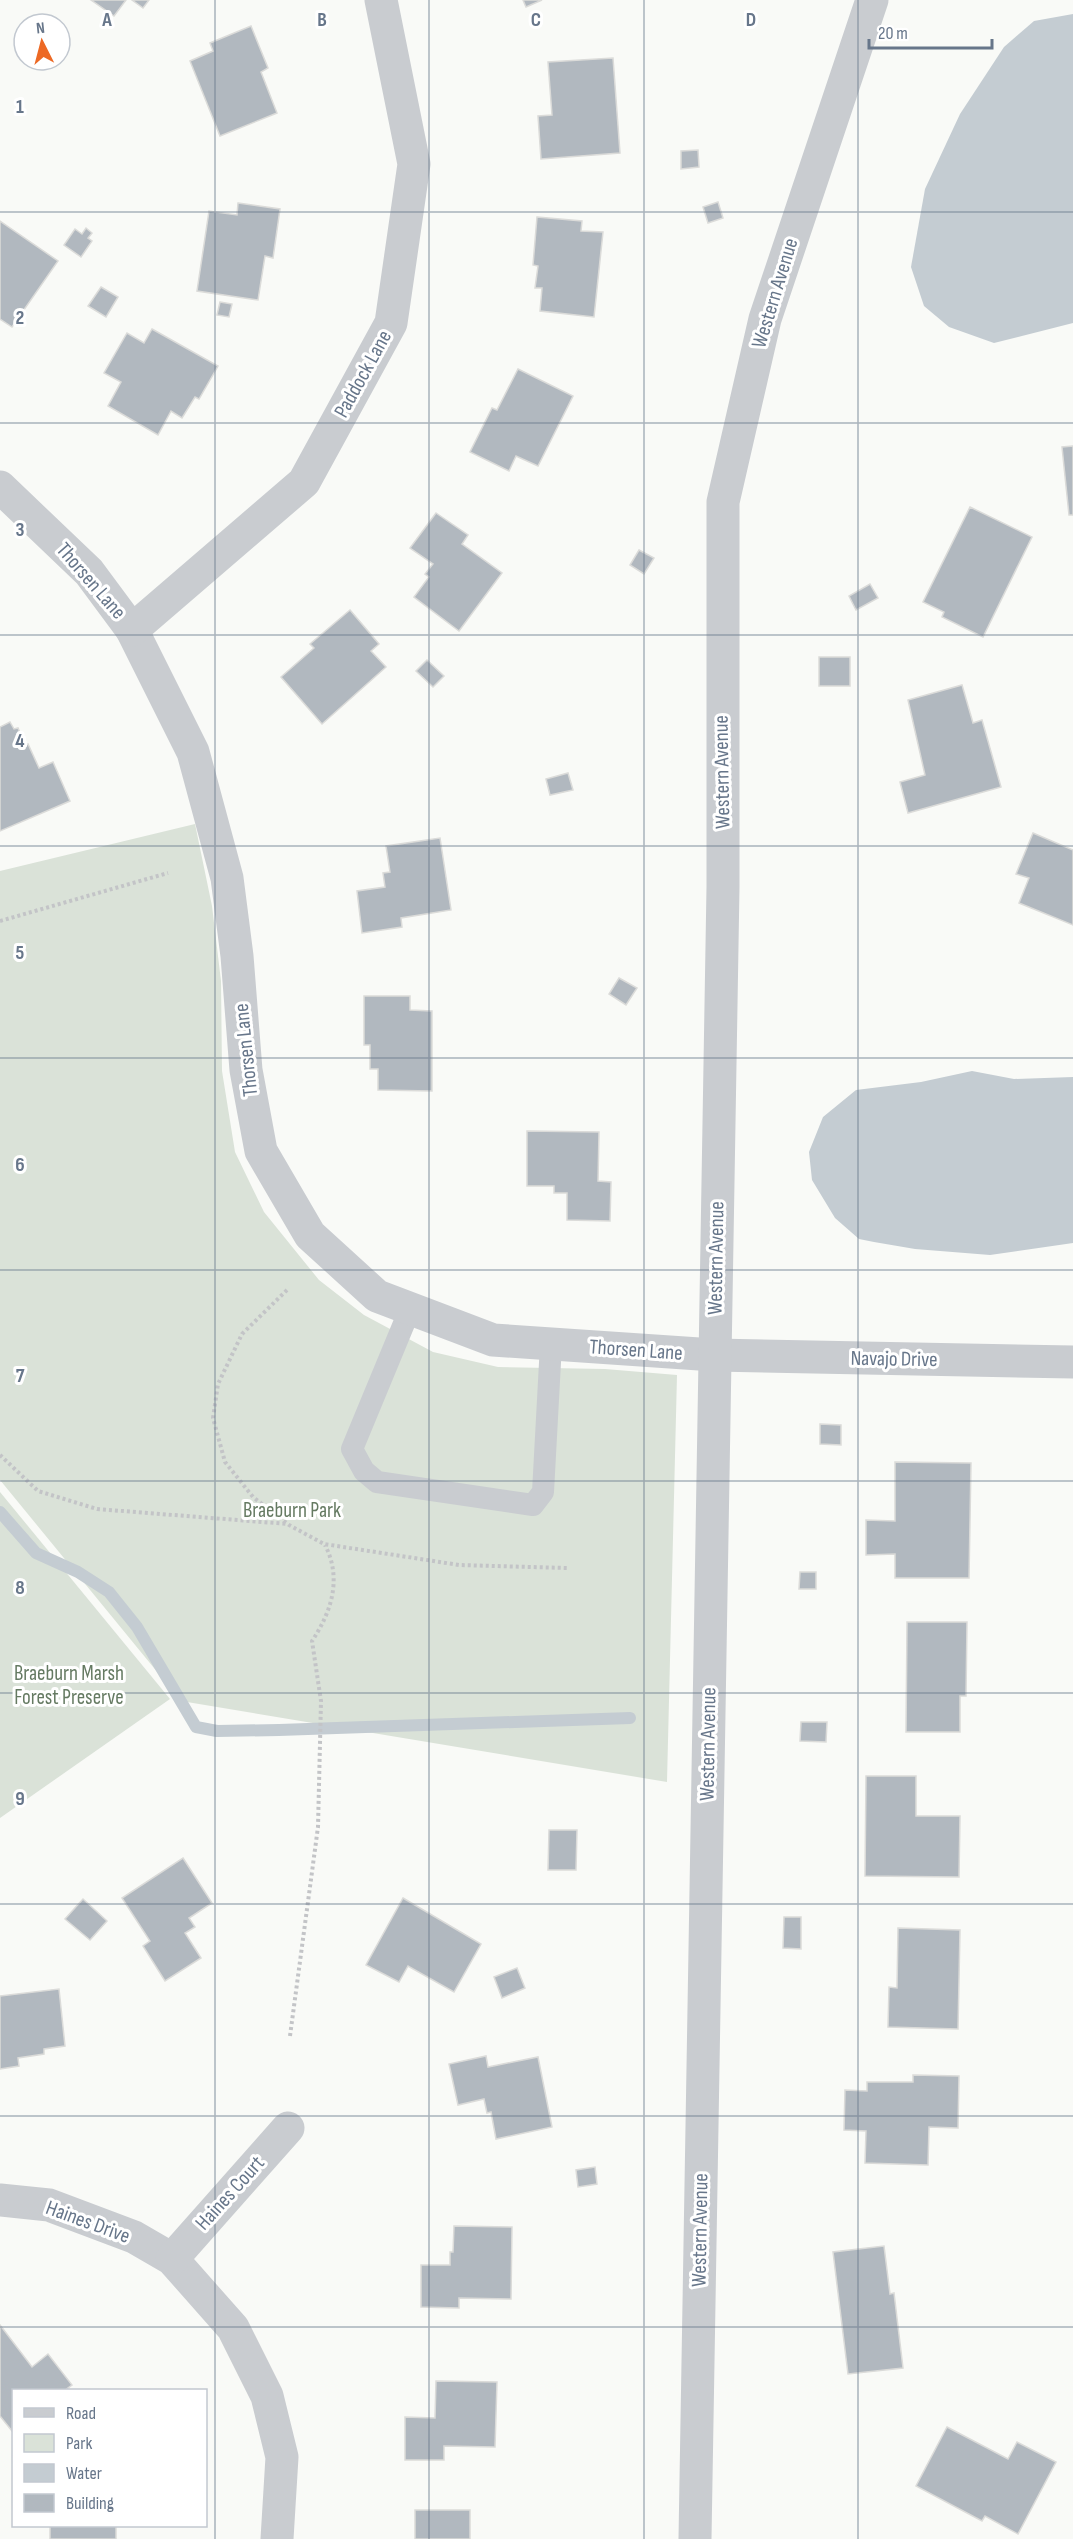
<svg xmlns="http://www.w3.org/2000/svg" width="1073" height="2539" font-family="'Sofia Sans Condensed',sans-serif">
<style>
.green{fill:#dae2d8}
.water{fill:#c4ccd2}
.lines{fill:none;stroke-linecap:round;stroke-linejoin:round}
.stream{stroke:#c4ccd2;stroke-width:12}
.building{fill:#b1b8bf;stroke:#dbdbd9;stroke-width:1.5}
.path{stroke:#c3c4c7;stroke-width:4;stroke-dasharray:3 3;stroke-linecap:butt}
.service{stroke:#c9ccd0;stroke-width:22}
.minor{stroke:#c9ccd0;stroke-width:33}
.grid{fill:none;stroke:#67768a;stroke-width:1.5;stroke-opacity:0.55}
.labels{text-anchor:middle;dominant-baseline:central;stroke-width:6;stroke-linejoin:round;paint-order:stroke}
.street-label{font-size:21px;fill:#67768a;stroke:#fff}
.park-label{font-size:21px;fill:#657a62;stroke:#fff}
.grid-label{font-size:20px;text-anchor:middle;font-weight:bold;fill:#67768a;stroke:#fff;stroke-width:6;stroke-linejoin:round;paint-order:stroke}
</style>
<rect width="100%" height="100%" fill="#f9faf7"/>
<!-- green -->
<g class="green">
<path d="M195 824 212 906 221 981 222 1071 235 1152 264 1212 319 1280 364 1315 433 1352 498 1367 605 1369 677 1375 667 1782 181 1701 0 1480V871Z"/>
<path d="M0 1492 170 1699 0 1818Z"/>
</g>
<!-- water -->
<g class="water">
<path d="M1073 14V323L994 343 949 327 924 306 911 267 925 189 960 114 1004 47 1034 21Z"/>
<path d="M972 1071 1014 1079 1073 1077V1243L990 1255 915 1249 874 1242 859 1239 835 1218 812 1180 809 1152 823 1117 856 1090 921 1082Z"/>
</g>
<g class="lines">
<!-- stream -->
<path class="stream" d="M0 1512 36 1553 78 1572 109 1592 137 1627 196 1727 217 1731 279 1730 630 1718"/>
</g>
<!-- building -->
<g class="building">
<path d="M91 0H126L114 16Z"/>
<path d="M132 0H149L143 8Z"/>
<path d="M523 0H542L526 7Z"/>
<path d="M251 26 268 68 261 72 277 113 220 136 190 61 213 51 210 43Z"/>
<path d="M613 58 620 153 541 159 538 116 552 115 548 62Z"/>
<path d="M698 150 699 167 681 169V151Z"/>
<path d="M718 202 723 218 708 223 703 207Z"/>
<path d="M238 203 280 209 273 258 265 256 258 300 197 291 209 211 237 215Z"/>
<path d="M537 217 582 221 581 231 603 232 594 317 540 311 542 288H535L538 266 533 265Z"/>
<path d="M0 221 58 261 12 327 0 319Z"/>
<path d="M86 228 92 233 88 238 92 241 81 257 64 245 75 229 82 234Z"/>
<path d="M101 287 118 297 106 317 88 306Z"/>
<path d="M220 302 232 304 229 317 217 315Z"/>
<path d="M152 329 218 366 199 399 195 397 182 418 171 411 158 435 108 406 121 382 104 373 127 333 144 343Z"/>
<path d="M518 369 573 396 538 466 516 456 509 471 470 452 492 408 497 410Z"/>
<path d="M1073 446V515H1069L1062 447Z"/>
<path d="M970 507 1032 537 983 637 942 617 944 612 923 602Z"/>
<path d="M436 513 468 535 462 544 502 573 459 631 414 597 429 577 425 574 433 564 410 548Z"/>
<path d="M639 550 654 558 644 574 630 565Z"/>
<path d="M870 584 878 598 856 610 849 596Z"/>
<path d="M350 610 379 644 371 651 386 667 322 724 281 677 314 648 310 644Z"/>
<rect x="819" y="657" width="31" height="29"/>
<path d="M427 660 444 676 433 687 416 671Z"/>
<path d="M962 685 973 723 982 720 1001 787 908 813 900 782 925 775 908 700Z"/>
<path d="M10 722 14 729 18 728 25 745 28 744 39 768 53 762 70 801 0 831V727Z"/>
<path d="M568 773 573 790 550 795 546 779Z"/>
<path d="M1033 833 1073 850V925L1019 903 1029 878 1016 874Z"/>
<path d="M440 838 451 910 401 918 402 927 362 933 357 891 385 887 383 873 390 872 386 846Z"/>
<path d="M619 978 637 988 626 1005 609 994Z"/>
<path d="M364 996H410V1010L432 1011V1091L378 1090V1069H370V1045H364Z"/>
<path d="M527 1131 599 1132 598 1181 611 1182 610 1221 567 1220V1193H554V1186H527Z"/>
<path d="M820 1424 841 1425V1445L820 1444Z"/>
<path d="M895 1462 971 1463 969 1578H895V1554L866 1555V1520L895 1521Z"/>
<path d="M800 1572H816V1589H799Z"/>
<path d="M907 1622H967L966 1696H960V1732H906Z"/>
<path d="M801 1722H827L826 1742 800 1741Z"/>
<path d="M866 1776H916V1816H960L959 1877 865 1876Z"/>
<path d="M549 1830H577L576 1870H548Z"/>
<path d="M183 1858 212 1903 189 1918 195 1927 185 1933 201 1958 165 1981 143 1946 150 1941 122 1898Z"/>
<path d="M403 1898 481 1944 454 1992 408 1966 399 1982 366 1965Z"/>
<path d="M83 1899 107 1921 90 1940 65 1919Z"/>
<path d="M784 1917H801V1949L783 1948Z"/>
<path d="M898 1928 960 1930 958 2029 888 2027 889 1987 897 1988Z"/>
<path d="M517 1968 525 1988 502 1998 494 1977Z"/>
<path d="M59 1989 65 2046 44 2049V2054L18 2058 19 2066 0 2069V1996Z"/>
<path d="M486 2056 488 2067 538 2057 552 2127 496 2139 491 2112 487 2113 484 2099 458 2105 449 2064Z"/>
<path d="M913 2075 959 2076 958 2128 929 2127 928 2165 865 2163 866 2131 844 2130 845 2090 867 2091V2082H913Z"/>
<path d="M595 2167 597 2184 578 2187 576 2170Z"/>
<path d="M454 2226 512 2227 511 2299 459 2298V2308L421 2307V2265H450V2252H453Z"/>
<path d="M884 2246 890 2294 894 2293 903 2368 848 2374 833 2252Z"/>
<path d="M0 2325 32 2367 48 2354 72 2385 65 2390H14L12 2431 0 2416Z"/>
<path d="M436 2381 497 2382 495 2447 444 2446V2460H405V2417L435 2418Z"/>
<path d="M947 2427 1008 2459 1017 2442 1056 2462 1018 2534 985 2516 982 2521 916 2486Z"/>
<rect x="415" y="2510" width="55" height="29"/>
<rect x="50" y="2526" width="66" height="13"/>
</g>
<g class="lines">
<!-- path -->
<g class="path">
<path d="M0 921 168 873"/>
<path d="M287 1290 242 1334 218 1384 213 1418 225 1462 253 1497 289 1525 324 1544 459 1565 568 1568"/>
<path d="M0 1455 38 1491 97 1509 288 1524"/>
<path d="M290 2036 318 1827 321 1701 312 1641C332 1611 342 1578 325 1545"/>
</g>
<!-- service -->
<path class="service" d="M410 1309 352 1449 364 1471 377 1482 533 1505 543 1492 551 1344"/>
<!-- minor -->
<g class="minor">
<path d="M0 487 89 572 132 630 193 752 227 878 237 956 246 1070 261 1151 310 1235 377 1296 493 1340 714 1355 1073 1362"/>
<path d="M132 630 304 482 391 323 414 164 381 0"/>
<path d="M0 2200 49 2205 134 2237 172 2259 233 2328 267 2396 282 2457 277 2539"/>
<path d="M172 2259 288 2128"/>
<path d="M695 2539 723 887V502L765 319 872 0"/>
</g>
</g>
<!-- grid -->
<path class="grid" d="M215 0V2539M429 0V2539M644 0V2539M858 0V2539M0 212H1073M0 423H1073M0 635H1073M0 846H1073M0 1058H1073M0 1270H1073M0 1481H1073M0 1693H1073M0 1904H1073M0 2116H1073M0 2327H1073"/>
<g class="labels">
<!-- street labels -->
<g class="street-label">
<text transform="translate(775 293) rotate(-73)">Western Avenue</text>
<text transform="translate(363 374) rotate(-61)">Paddock Lane</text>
<text transform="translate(91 581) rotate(49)">Thorsen Lane</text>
<text transform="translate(722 772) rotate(-91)">Western Avenue</text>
<text transform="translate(246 1050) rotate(-96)">Thorsen Lane</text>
<text transform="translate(716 1258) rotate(-89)">Western Avenue</text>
<text transform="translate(636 1350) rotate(4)">Thorsen Lane</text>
<text transform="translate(894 1359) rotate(1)">Navajo Drive</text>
<text transform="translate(708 1744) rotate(-89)">Western Avenue</text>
<text transform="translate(230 2193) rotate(-48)">Haines Court</text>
<text transform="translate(88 2222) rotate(20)">Haines Drive</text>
<text transform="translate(700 2230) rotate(-89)">Western Avenue</text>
</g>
<!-- park labels -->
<g class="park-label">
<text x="292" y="1510">Braeburn Park</text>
<text x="69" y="1673">Braeburn Marsh<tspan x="69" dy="24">Forest Preserve</tspan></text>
</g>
</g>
<g class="grid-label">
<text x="107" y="26">A</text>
<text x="322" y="26">B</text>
<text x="536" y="26">C</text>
<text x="751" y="26">D</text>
<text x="20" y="113">1</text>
<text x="20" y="324">2</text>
<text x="20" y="536">3</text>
<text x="20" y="747">4</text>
<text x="20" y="959">5</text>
<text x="20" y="1171">6</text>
<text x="20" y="1382">7</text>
<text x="20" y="1594">8</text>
<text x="20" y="1805">9</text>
</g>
<!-- legend -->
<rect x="12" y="2389" width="195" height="138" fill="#ffffff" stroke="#c2c8d0" stroke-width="1.5"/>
<rect x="24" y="2408" width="30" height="9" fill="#c9ccd0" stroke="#c2c8d0" stroke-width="1.5"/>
<text x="66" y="2419" font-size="18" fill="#67768a">Road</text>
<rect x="24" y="2434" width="30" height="18" fill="#dae2d8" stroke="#c2c8d0" stroke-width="1.5"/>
<text x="66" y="2449" font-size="18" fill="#67768a">Park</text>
<rect x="24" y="2464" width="30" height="18" fill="#c4ccd2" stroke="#c2c8d0" stroke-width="1.5"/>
<text x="66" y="2479" font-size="18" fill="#67768a">Water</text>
<rect x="24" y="2494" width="30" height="18" fill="#b1b8bf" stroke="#c2c8d0" stroke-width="1.5"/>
<text x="66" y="2509" font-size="18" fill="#67768a">Building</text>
<!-- north arrow -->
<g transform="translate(42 42) rotate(354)"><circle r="28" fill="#ffffff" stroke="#c2c8d0" stroke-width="1.5"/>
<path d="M0-4.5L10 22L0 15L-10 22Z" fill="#ed6924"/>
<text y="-9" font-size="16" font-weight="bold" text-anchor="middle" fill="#67768a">N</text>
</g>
<!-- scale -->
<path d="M869 39v9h123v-9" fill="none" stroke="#67768a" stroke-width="3"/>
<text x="878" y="39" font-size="18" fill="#67768a" stroke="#ffffff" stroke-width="4.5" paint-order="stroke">20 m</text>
</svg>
